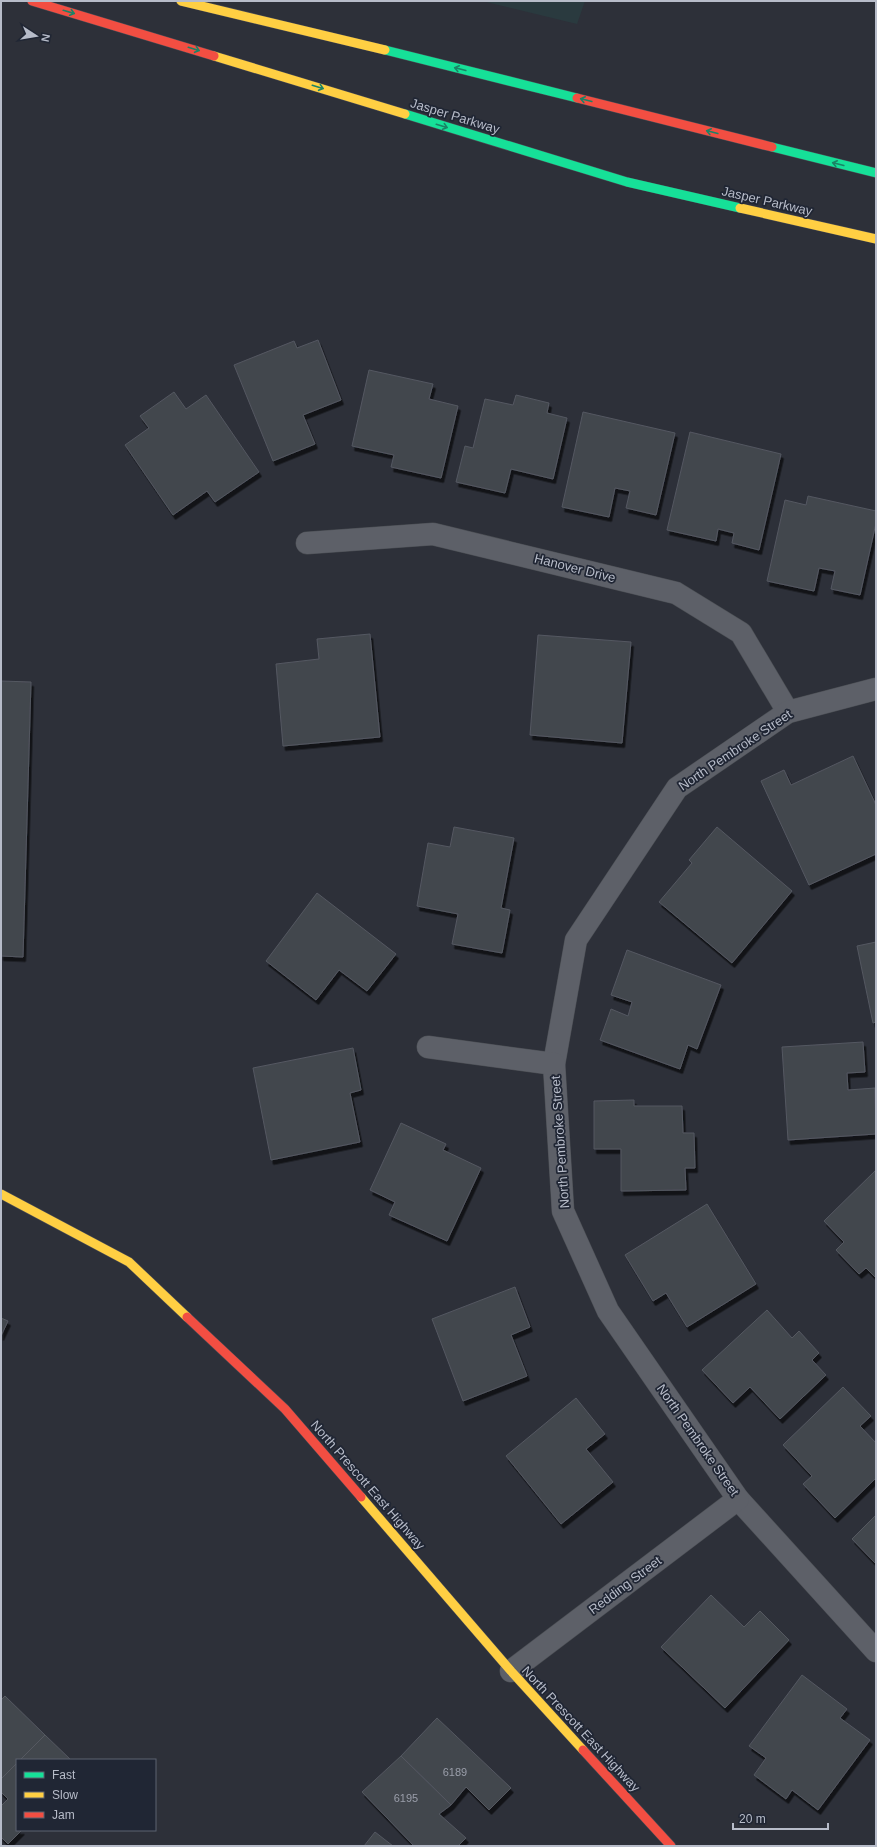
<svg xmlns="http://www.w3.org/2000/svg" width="877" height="1847" font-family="Arial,sans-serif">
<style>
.green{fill:#2a3a3f}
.building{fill:#43464e;stroke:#545861;filter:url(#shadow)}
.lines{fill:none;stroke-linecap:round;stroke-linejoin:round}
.street-casing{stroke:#4a4d53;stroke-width:23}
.fast-casing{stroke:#4b4d56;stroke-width:10}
.slow-casing{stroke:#4b4d56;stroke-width:10}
.jam-casing{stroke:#4b4d56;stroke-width:10}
.street{stroke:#5d6068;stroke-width:22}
.fast{stroke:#16e098;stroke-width:9}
.slow{stroke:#ffcf43;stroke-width:9}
.jam{stroke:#f24e42;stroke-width:9}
.oneway{stroke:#1b8366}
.labels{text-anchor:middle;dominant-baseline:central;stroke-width:3.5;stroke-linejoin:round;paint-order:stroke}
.number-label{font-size:11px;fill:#9a9eaa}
.street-label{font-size:13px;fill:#b7bcc9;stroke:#202634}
</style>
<defs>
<filter id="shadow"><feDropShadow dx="2.5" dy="4.5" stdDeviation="0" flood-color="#0009"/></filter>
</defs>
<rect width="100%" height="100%" fill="#2d3039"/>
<!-- green -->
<path class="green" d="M482 1H585L577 24Z"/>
<!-- building -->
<g class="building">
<path d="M318 340 341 400 303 415 315 444 273 461 234 365 294 341 297 348Z"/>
<path d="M369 370 433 384 429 399 458 406 441 478 391 467 394 455 352 446Z"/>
<path d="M174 392 186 409 206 395 259 472 215 502 207 491 173 515 125 445 149 428 140 416Z"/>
<path d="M516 395 549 403 547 413 567 418 553 479 511 469 505 493 456 482 465 446 473 448 485 399 513 405Z"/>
<path d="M583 412 675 433 656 515 626 508 630 491 615 488 609 517 562 507Z"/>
<path d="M690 432 781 454 759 550 732 543 734 533 718 529 716 541 667 530Z"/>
<path d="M808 496 876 511V523L860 595 831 589 835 571 819 568 814 591 767 581 785 500 806 505Z"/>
<path d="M370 634 380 737 283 746 276 664 319 659 317 639Z"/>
<path d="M538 635 631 642 622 743 530 735Z"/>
<path d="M1 681 31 682 23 957 1 956Z"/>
<path d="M853 756 876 805V854L809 885 761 781 784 770 791 785Z"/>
<path d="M454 827 514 838 501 908 510 910 502 953 452 944 458 914 417 906 428 843 450 847Z"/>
<path d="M717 827 792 891 732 963 659 902 692 863 689 860Z"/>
<path d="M317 893 396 954 367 991 339 970 316 1000 266 961Z"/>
<path d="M876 942V1022L873 1023 857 946Z"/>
<path d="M627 950 721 985 697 1049 688 1045 680 1069 600 1040 611 1009 628 1016 632 1002 611 995Z"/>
<path d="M863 1042 865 1072 847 1073 848 1090 875 1088 876 1134 788 1140 782 1047Z"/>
<path d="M353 1048 361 1090 350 1093 360 1142 271 1160 253 1068Z"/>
<path d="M634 1100V1106H682L683 1133H694L695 1168H685L686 1190 621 1191V1149H594V1101Z"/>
<path d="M401 1123 446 1144 443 1150 481 1168 447 1241 389 1215 395 1202 370 1190Z"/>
<path d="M876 1170V1278L866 1268 859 1274 836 1250 844 1242 824 1221Z"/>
<path d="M707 1204 756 1284 687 1327 666 1293 653 1301 625 1255Z"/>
<path d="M515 1287 530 1327 511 1335 527 1376 463 1401 432 1319Z"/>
<path d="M767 1310 792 1338 799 1331 819 1353 812 1360 826 1375 780 1419 750 1387 733 1403 702 1370Z"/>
<path d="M1 1318 8 1321 1 1336Z"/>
<path d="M843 1387 871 1416 860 1426 876 1443V1478L835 1518 803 1484 812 1476 783 1445Z"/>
<path d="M576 1398 605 1434 586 1449 613 1482 561 1524 506 1456Z"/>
<path d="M876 1515V1564L852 1539Z"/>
<path d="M711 1595 744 1627 760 1611 789 1640 725 1708 661 1647Z"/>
<path d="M802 1675 847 1709 840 1718 870 1740 818 1810 792 1790 786 1799 754 1775 766 1758 749 1746Z"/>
<path d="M5 1696 45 1735 20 1760H17V1763L1 1779V1700Z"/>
<path d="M437 1718 511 1788 489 1810 466 1787 451 1805 401 1756Z"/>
<path d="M45 1735 71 1760H20Z"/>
<path d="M401 1756 451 1805 439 1814 466 1838 458 1846H414L362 1792Z"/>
<path d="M17 1763V1830H22L8 1844 1 1837V1806L8 1799 1 1792V1779Z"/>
<path d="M375 1832 393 1846H364Z"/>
</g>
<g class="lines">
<defs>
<g id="street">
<path d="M307 543 433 534 676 593 741 633 788 712"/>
<path d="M876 689 788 712 677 788 576 940 554 1064 563 1211 608 1311 738 1499 876 1651"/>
<path d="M428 1047 554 1064"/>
<path d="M511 1671 738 1499"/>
</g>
<g id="fast">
<path d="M385 50 577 98"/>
<path d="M405 114 627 182 740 208"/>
<path d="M772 147 876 173"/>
</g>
<g id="slow">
<path d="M181 1 385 50"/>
<path d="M214 56 405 114"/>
<path d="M740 208 876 239"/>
<path d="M1 1194 129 1262 187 1317"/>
<path d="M361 1497 511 1671 583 1750"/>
</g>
<g id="jam">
<path d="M32 1 214 56"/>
<path d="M577 98 772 147"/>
<path d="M187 1317 285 1409 361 1497"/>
<path d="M583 1750 671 1846"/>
</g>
</defs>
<!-- street casing -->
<use href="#street" class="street-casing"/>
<!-- fast casing -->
<use href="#fast" class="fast-casing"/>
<!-- slow casing -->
<use href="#slow" class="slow-casing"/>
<!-- jam casing -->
<use href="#jam" class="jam-casing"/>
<!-- street -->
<use href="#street" class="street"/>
<!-- fast -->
<use href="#fast" class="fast"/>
<!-- slow -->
<use href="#slow" class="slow"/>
<!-- jam -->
<use href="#jam" class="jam"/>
</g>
<!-- one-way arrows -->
<defs><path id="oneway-shaft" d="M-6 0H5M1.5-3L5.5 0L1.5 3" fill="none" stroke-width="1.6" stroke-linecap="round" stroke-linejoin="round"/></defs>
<g class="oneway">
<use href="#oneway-shaft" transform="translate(69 12) rotate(16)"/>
<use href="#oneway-shaft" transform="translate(194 49) rotate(17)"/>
<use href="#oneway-shaft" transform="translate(460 69) rotate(-166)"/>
<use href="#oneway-shaft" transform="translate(318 87) rotate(17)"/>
<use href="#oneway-shaft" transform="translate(586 100) rotate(-166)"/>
<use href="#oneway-shaft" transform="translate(442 126) rotate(17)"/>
<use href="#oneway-shaft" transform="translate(712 132) rotate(-166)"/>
<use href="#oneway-shaft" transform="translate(838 164) rotate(-166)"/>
</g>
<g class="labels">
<!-- number labels -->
<g class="number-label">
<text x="455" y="1772">6189</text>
<text x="406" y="1798">6195</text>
</g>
<!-- street labels -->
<g class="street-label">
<text transform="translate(455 116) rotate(17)">Jasper Parkway</text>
<text transform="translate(767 201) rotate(13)">Jasper Parkway</text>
<text transform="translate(575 568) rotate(14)">Hanover Drive</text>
<text transform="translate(735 750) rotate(-34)">North Pembroke Street</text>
<text transform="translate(560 1142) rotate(-94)">North Pembroke Street</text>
<text transform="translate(698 1440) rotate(55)">North Pembroke Street</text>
<text transform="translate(368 1485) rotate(49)">North Prescott East Highway</text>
<text transform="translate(625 1585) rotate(-37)">Redding Street</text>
<text transform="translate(581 1729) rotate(47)">North Prescott East Highway</text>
</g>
</g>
<!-- border -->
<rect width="877" height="1847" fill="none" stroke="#b7bcc9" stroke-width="4"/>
<!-- legend -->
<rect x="16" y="1759" width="140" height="72" fill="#202634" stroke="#5c6270"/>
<rect x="24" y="1772" width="20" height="6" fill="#16e098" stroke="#5c6270"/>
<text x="52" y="1779" font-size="12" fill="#b7bcc9">Fast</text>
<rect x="24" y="1792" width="20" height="6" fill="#ffcf43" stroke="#5c6270"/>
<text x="52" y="1799" font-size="12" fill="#b7bcc9">Slow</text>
<rect x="24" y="1812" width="20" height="6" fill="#f24e42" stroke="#5c6270"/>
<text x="52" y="1819" font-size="12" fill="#b7bcc9">Jam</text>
<!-- north arrow -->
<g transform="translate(36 36) rotate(102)" stroke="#202634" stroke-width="3" paint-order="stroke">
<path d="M0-3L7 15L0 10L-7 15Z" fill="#b7bcc9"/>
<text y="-6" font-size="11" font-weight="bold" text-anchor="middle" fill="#b7bcc9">N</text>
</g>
<!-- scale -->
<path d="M733 1823v6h95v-6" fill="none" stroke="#b7bcc9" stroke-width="2"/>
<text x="739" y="1823" font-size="12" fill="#b7bcc9" stroke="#202634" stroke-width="3" paint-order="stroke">20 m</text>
</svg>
